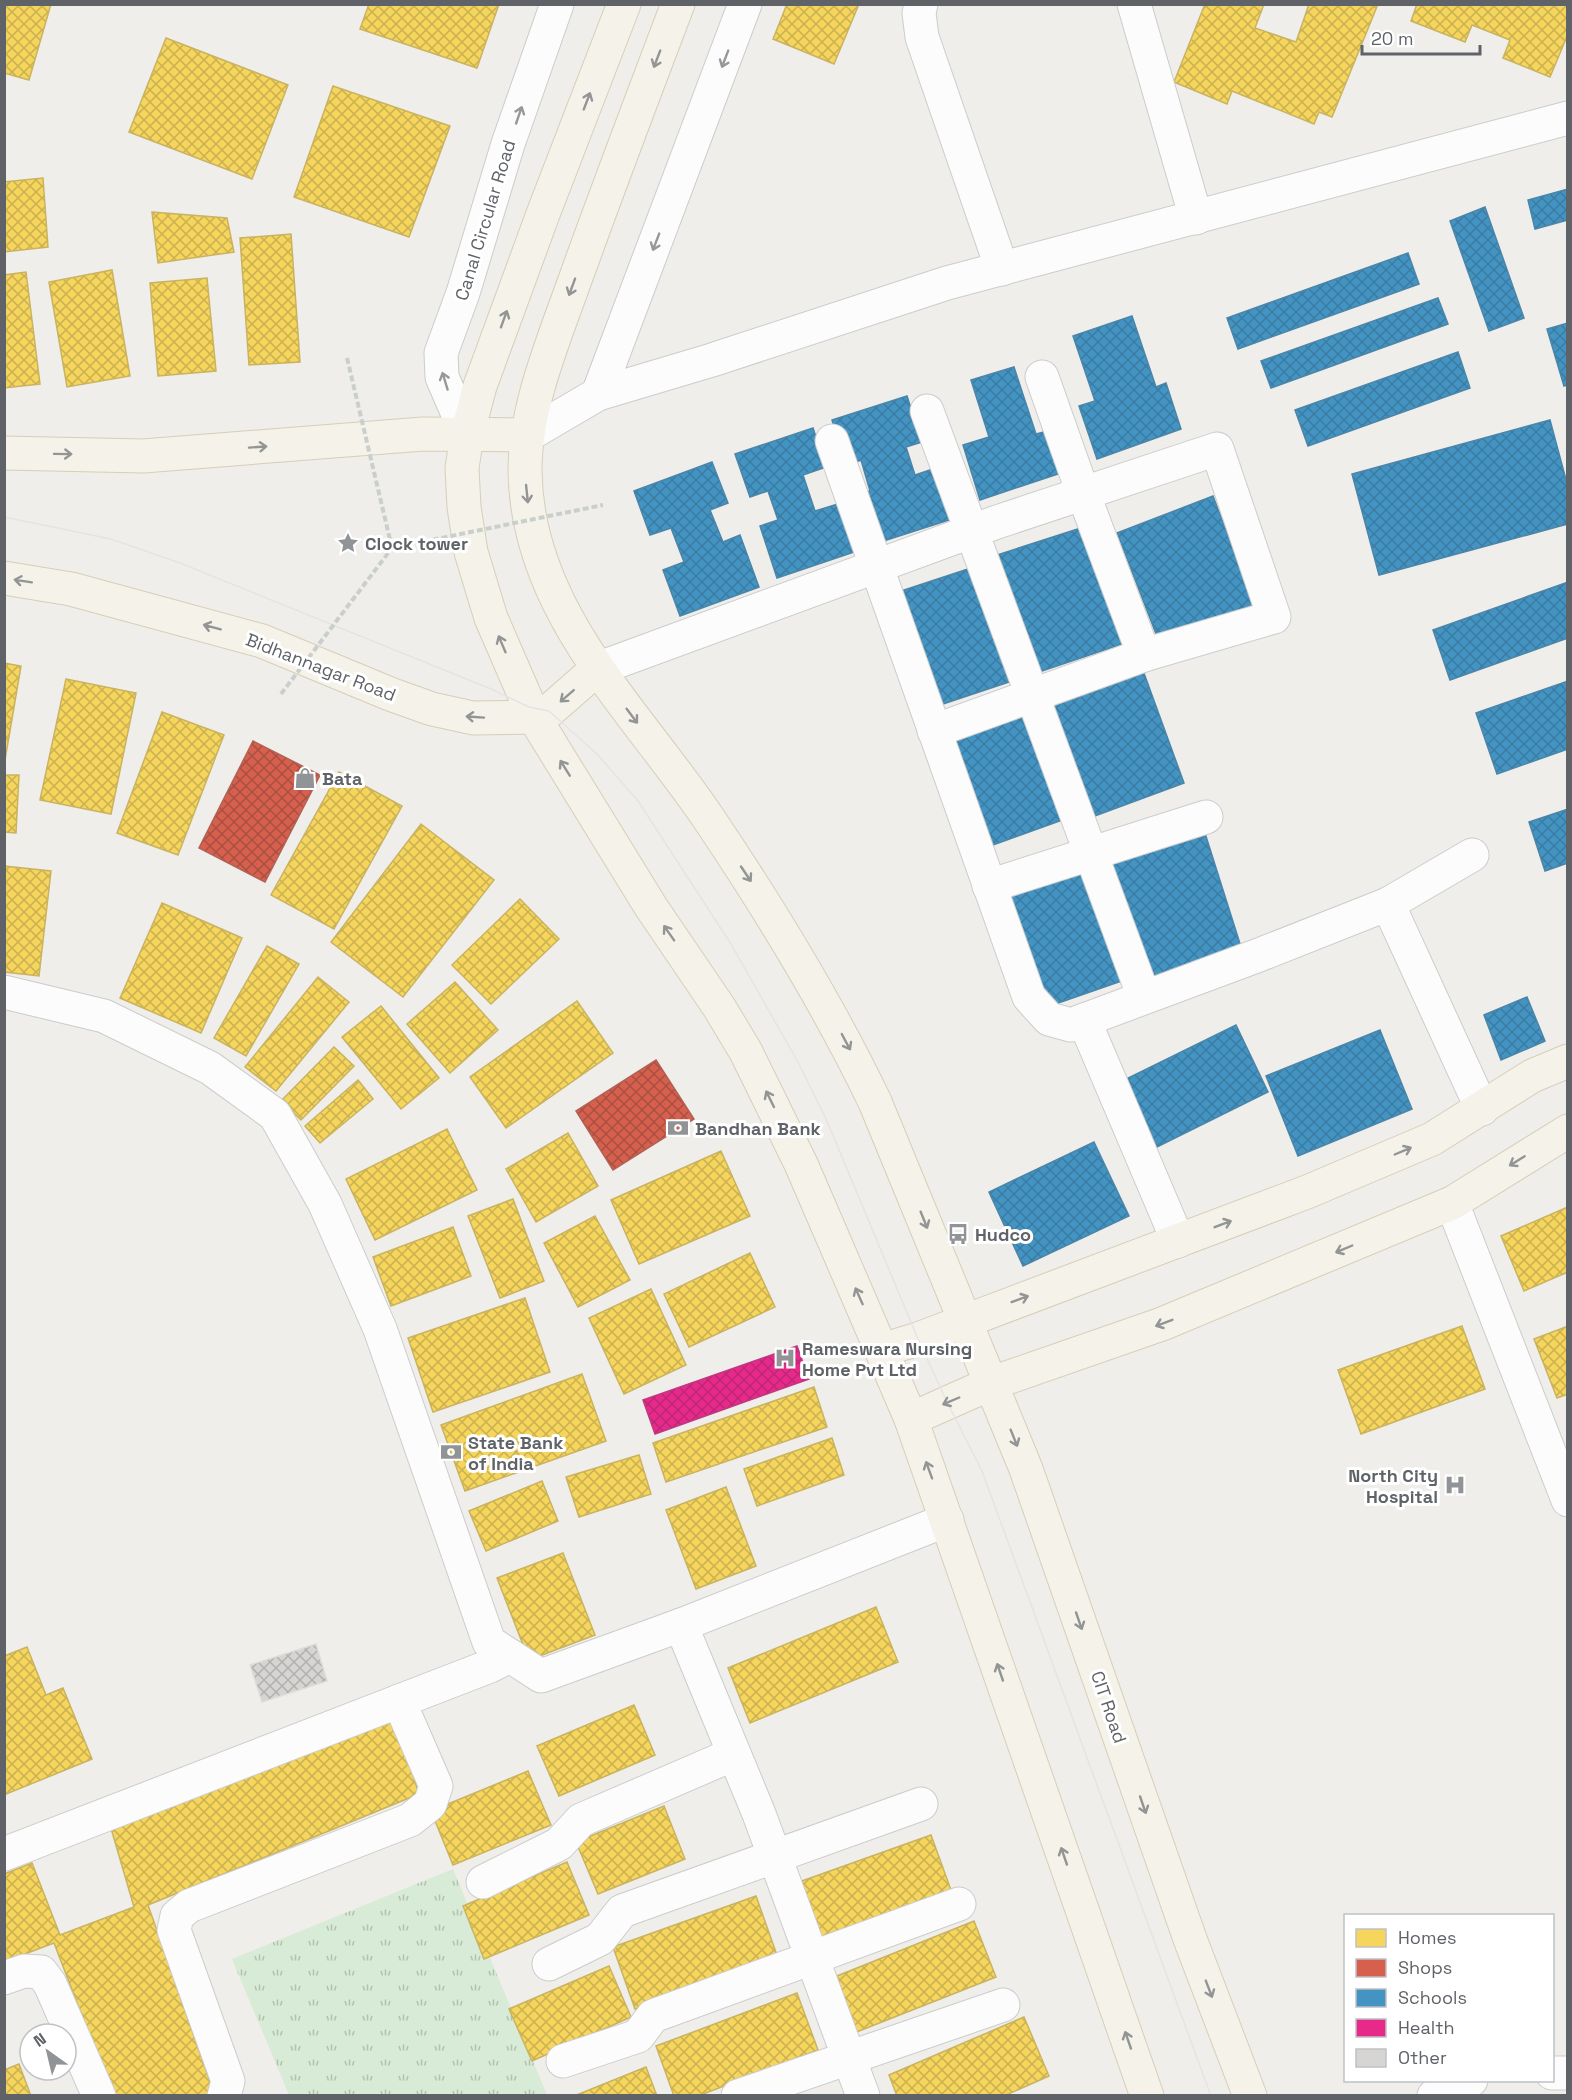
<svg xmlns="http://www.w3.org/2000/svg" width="1572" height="2100" font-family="'Space Grotesk',sans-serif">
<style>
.park{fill:url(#park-tufts)}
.homes{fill:url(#homes-cross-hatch);stroke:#c9b360;stroke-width:1.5}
.shops{fill:url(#shops-cross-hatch);stroke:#b26155;stroke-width:1.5}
.schools{fill:url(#schools-cross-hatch);stroke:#4b85a8;stroke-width:1.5}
.health{fill:url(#health-cross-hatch);stroke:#be3a80;stroke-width:1.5}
.building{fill:url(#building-cross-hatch);stroke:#deddd9;stroke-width:1.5}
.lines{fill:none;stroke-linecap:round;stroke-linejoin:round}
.minor-casing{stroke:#cbcccc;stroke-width:35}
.major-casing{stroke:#d7ceb8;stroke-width:35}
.minor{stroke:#fdfcfc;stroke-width:33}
.major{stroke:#f4f2e9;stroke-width:33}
.tram{stroke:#e4e4e4;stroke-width:1.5}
.path-bridge{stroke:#cacfcc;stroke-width:4;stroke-dasharray:6 3;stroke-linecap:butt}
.oneway{stroke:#939595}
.oneway2{stroke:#96999c}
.labels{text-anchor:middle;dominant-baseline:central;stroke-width:6;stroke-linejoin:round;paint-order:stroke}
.street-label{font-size:18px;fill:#5f6368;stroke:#fff}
.poi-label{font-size:18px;font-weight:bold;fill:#5f6368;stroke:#fff;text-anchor:start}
</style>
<defs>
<pattern id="park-tufts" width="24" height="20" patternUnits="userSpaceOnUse" patternTransform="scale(1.5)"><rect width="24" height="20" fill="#d8ebd6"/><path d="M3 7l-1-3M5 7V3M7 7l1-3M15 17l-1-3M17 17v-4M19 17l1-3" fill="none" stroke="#b2c2b1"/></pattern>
<pattern id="homes-cross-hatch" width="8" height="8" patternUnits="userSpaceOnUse" patternTransform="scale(1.5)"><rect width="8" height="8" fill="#f6d55c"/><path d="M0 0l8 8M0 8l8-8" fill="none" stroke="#cab050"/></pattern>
<pattern id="shops-cross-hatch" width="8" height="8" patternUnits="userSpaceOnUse" patternTransform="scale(1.5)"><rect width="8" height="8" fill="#d6604d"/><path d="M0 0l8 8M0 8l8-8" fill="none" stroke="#a85042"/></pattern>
<pattern id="schools-cross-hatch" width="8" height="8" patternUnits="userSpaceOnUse" patternTransform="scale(1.5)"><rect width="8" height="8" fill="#4393c3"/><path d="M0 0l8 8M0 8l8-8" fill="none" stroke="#3b7ca2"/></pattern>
<pattern id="health-cross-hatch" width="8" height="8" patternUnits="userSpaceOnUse" patternTransform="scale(1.5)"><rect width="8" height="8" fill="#e7298a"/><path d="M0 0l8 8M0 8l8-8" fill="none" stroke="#be2775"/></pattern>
<pattern id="building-cross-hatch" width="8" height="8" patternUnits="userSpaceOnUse" patternTransform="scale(1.5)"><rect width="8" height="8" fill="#d6d5d3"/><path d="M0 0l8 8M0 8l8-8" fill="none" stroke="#b1b0af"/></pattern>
</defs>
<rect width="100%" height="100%" fill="#efeeea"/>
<!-- park -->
<path class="park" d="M453 1869 547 2095H289L232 1959Z"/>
<!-- homes -->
<g class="homes">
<path d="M4 4H51L29 80 4 73Z"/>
<path d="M369 4H499L477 68 360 29Z"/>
<path d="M787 4H859L834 64 773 39Z"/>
<path d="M1205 4H1264L1255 28 1296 42 1309 4H1378L1332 117 1319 112 1314 124 1232 91 1227 104 1174 82Z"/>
<path d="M1417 4H1568V34L1550 77 1503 58 1510 40 1472 25 1465 42 1411 21Z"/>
<path d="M166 38 288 85 252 179 129 132Z"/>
<path d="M333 86 450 126 409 237 294 197Z"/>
<path d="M43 178 48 247 4 252V182Z"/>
<path d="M152 212 227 218 234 252 158 263Z"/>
<path d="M291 234 300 362 249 365 240 238Z"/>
<path d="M112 270 130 376 67 387 49 282Z"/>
<path d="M26 272 40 384 4 388V275Z"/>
<path d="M207 278 216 371 158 376 150 283Z"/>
<path d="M4 663 21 666 5 760H4Z"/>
<path d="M66 679 136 693 111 814 40 800Z"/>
<path d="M162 712 224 735 178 855 117 833Z"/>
<path d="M339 772 402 806 334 929 271 895Z"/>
<path d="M4 775H19L16 833 4 832Z"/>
<path d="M421 824 494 880 403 997 331 942Z"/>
<path d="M4 866 51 871 39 976 4 972Z"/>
<path d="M520 899 559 939 491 1004 452 965Z"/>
<path d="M162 903 242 938 201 1033 120 998Z"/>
<path d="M267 946 299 964 246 1056 214 1038Z"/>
<path d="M318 977 349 1002 276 1091 245 1067Z"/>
<path d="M455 982 498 1030 450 1073 407 1024Z"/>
<path d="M577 1001 613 1053 506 1128 470 1077Z"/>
<path d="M381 1006 439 1078 401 1109 342 1037Z"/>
<path d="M334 1047 354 1066 301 1120 281 1101Z"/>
<path d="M358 1080 373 1099 320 1143 305 1126Z"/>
<path d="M447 1129 477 1190 375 1240 346 1179Z"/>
<path d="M568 1133 598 1186 536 1222 506 1169Z"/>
<path d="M721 1151 750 1216 639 1264 611 1200Z"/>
<path d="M513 1199 544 1281 500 1298 468 1216Z"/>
<path d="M1568 1207V1272L1524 1291 1501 1236Z"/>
<path d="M595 1216 630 1280 578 1307 544 1243Z"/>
<path d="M453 1227 471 1276 391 1306 373 1257Z"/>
<path d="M750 1253 775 1307 689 1347 664 1294Z"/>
<path d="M651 1289 686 1365 624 1394 589 1318Z"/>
<path d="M525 1298 550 1372 433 1412 408 1338Z"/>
<path d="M1462 1326 1485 1389 1361 1434 1338 1370Z"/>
<path d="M1568 1326V1394L1557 1398 1534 1339Z"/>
<path d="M582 1374 606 1441 465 1491 441 1425Z"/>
<path d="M814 1387 827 1427 666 1482 653 1443Z"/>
<path d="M832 1438 844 1475 757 1506 744 1469Z"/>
<path d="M639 1455 651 1494 579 1517 566 1477Z"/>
<path d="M542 1481 558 1521 486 1551 469 1511Z"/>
<path d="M726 1487 756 1566 696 1589 666 1510Z"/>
<path d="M563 1553 595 1635 529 1660 497 1578Z"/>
<path d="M876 1607 898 1662 750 1723 728 1668Z"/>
<path d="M27 1647 46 1695 63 1688 92 1759 4 1795V1656Z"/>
<path d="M634 1705 655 1755 559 1796 537 1746Z"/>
<path d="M393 1713 419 1794 148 1905 215 2096H113L54 1943 4 1962V1874L32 1863 60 1935 134 1907 110 1825Z"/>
<path d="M528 1771 551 1825 453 1865 431 1811Z"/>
<path d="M664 1806 685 1859 598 1894 576 1842Z"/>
<path d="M931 1835 951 1890 819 1938 799 1882Z"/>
<path d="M567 1862 589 1915 484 1959 463 1906Z"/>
<path d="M756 1896 778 1958 635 2009 613 1947Z"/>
<path d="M974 1921 996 1977 854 2033 832 1978Z"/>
<path d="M609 1966 631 2017 532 2061 509 2009Z"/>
<path d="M797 1993 818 2050 698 2096H674L656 2046Z"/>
<path d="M1024 2017 1049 2076 1004 2096H897L889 2075Z"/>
<path d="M19 2064 31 2096H4V2070Z"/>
<path d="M646 2067 657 2096H574Z"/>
</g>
<!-- shops -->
<g class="shops">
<path d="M253 741 320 775 265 882 199 848Z"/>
<path d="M656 1060 694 1119 613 1170 576 1111Z"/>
</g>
<!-- schools -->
<g class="schools">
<path d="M1568 189V220L1535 229 1528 200Z"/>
<path d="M1485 207 1524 318 1489 331 1450 221Z"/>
<path d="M1408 253 1419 284 1238 349 1227 318Z"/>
<path d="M1438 298 1448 324 1271 388 1261 361Z"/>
<path d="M1132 316 1156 387 1166 383 1181 429 1097 459 1079 406 1095 401 1073 336Z"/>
<path d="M1568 323V385L1564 386 1547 329Z"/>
<path d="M1458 352 1470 388 1308 446 1295 410Z"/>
<path d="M1014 367 1036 434 1048 431 1061 473 980 500 963 445 989 437 971 380Z"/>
<path d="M907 396 922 442 906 447 915 475 933 469 949 520 871 545 856 496 870 491 861 460 846 466 832 420Z"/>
<path d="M1550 420 1568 487V524L1379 575 1352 474Z"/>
<path d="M813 428 826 467 803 475 815 511 838 504 854 552 777 578 760 526 778 520 768 491 750 497 735 454Z"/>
<path d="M712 462 728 503 710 510 723 542 740 535 759 587 680 616 663 570 684 562 671 528 650 535 634 491Z"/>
<path d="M1213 496 1255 607 1160 644 1117 533Z"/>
<path d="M1087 526 1125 643 1033 674 994 556Z"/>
<path d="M971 568 1009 682 931 708 892 594Z"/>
<path d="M1568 582V638L1450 680 1433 630Z"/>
<path d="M1141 665 1184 783 1092 817 1048 699Z"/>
<path d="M1568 681V749L1497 774 1476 713Z"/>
<path d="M1025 707 1065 819 979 850 939 738Z"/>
<path d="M1568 809V863L1545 871 1529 822Z"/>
<path d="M1204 830 1242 950 1147 980 1109 861Z"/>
<path d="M1092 858 1133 977 1041 1009 1000 890Z"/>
<path d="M1527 997 1545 1041 1501 1060 1484 1015Z"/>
<path d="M1236 1025 1268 1092 1157 1147 1124 1080Z"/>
<path d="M1380 1030 1412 1109 1298 1156 1266 1076Z"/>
<path d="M1094 1142 1129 1216 1023 1266 989 1192Z"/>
</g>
<!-- health -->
<path class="health" d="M797 1346 809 1379 655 1434 643 1400Z"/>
<!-- building -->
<path class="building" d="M316 1644 327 1681 262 1702 250 1665Z"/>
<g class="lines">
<defs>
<g id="minor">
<path d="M921 4 919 13 922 37 1002 269"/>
<path d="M1134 4 1196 218"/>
<path d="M1042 377 1083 493 1144 655"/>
<path d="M598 394 745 4"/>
<path d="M927 411 1144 997"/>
<path d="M467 435 442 377 441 353 463 293 508 144 557 4"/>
<path d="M528 435 598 394 712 360 947 283 1568 118"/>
<path d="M832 441 1029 997 1049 1019 1071 1025 1259 955 1388 904 1472 855"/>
<path d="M597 669 997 522 1217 449 1274 617 1144 655 934 731"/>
<path d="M989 886 1206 817"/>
<path d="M1388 904 1482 1109"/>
<path d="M4 992 104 1016 210 1068 275 1115 325 1204 380 1329 489 1642 541 1676 681 1625 947 1520"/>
<path d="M1084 1020 1178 1241"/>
<path d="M1452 1203 1568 1500"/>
<path d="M681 1625 759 1814 863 2096"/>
<path d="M4 1854 490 1666 510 1656"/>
<path d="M483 1882 559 1844 581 1820 734 1754"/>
<path d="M549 1964 600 1939 622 1911 921 1804"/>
<path d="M4 1978 24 1971 41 1972 50 1984 99 2096"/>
<path d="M563 2061 638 2036 653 2016 959 1904"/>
<path d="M1552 2073H1568"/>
<path d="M224 2096 228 2081 174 1930 177 1916 189 1906 410 1820 430 1804 436 1786 399 1701"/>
<path d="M738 2096 1003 2005"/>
<path d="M1434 2096 1471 2080"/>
</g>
<g id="major">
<path d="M624 4 543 214 480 386 467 435 462 468 464 507 471 552 491 618 534 717 651 907 719 1007 746 1052 801 1164 911 1419 1147 2096"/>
<path d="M678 4C643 96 608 188 575 280 554 339 525 407 525 470 526 609 634 709 707 816 769 908 827 1002 875 1102L1026 1469 1190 1939 1250 2096"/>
<path d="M4 453 143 456 423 434 528 435"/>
<path d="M4 578 71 589 262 641 390 694 432 709 473 718 534 717 549 711 597 669"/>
<path d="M882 1350 918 1339 1307 1192 1432 1139 1532 1076 1568 1061"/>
<path d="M911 1419 992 1383 1162 1324 1452 1203 1568 1131"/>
</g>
</defs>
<!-- minor casing -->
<use href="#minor" class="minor-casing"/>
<!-- major casing -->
<use href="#major" class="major-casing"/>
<!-- minor -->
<use href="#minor" class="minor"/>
<!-- major -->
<use href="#major" class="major"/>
<!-- tram -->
<path class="tram" d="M4 517 111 539 180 563 491 689 529 707 549 711 598 755 638 801 731 944 799 1064 827 1121 918 1339 947 1402 982 1471 1211 2096"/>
<!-- path-bridge -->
<g class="path-bridge">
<path d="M347 358 392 548"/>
<path d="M281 694 392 548 603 505"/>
</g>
</g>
<!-- one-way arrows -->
<defs><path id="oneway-shaft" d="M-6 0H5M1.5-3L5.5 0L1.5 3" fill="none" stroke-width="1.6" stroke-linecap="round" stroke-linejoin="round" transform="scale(1.5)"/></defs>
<g class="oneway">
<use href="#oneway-shaft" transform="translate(657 59) rotate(111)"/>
<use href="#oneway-shaft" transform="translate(587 101) rotate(-69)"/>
<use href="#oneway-shaft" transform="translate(572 287) rotate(110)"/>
<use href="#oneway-shaft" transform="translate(504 319) rotate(-70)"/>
<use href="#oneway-shaft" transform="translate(258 447) rotate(-4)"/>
<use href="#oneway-shaft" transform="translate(63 454) rotate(1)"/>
<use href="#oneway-shaft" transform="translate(527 494) rotate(84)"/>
<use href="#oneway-shaft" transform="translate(23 581) rotate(-171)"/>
<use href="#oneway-shaft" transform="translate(212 627) rotate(-165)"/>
<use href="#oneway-shaft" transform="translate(502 644) rotate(-113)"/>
<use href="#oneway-shaft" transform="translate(567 696) rotate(139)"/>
<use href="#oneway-shaft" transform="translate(632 716) rotate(53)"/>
<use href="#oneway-shaft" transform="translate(475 717) rotate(-176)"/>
<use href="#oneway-shaft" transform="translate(565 768) rotate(-122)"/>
<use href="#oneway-shaft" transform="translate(746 874) rotate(56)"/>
<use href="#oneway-shaft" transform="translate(669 933) rotate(-125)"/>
<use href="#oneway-shaft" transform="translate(846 1042) rotate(62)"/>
<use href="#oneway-shaft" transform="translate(770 1099) rotate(-116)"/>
<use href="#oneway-shaft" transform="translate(1403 1151) rotate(-23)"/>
<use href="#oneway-shaft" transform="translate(1517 1161) rotate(148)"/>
<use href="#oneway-shaft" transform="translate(924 1220) rotate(68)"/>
<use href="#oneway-shaft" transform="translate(1223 1224) rotate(-21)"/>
<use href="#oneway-shaft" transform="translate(1344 1249) rotate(157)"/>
<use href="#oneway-shaft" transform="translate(859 1296) rotate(-114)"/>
<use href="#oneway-shaft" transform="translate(1020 1299) rotate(-20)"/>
<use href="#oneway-shaft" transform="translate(1164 1323) rotate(159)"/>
<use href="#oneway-shaft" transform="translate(951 1401) rotate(157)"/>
<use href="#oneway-shaft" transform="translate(1014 1438) rotate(68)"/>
<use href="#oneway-shaft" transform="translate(929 1470) rotate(-110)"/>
<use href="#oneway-shaft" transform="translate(1079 1621) rotate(71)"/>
<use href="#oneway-shaft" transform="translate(1000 1672) rotate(-109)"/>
<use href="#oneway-shaft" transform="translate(1143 1805) rotate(71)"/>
<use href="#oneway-shaft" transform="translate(1064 1856) rotate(-109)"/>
<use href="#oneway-shaft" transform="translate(1209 1989) rotate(69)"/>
<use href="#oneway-shaft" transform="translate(1128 2040) rotate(-109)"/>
</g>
<g class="oneway2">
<use href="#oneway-shaft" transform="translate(725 59) rotate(111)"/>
<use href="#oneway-shaft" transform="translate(519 115) rotate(-71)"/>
<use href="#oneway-shaft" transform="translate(656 242) rotate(111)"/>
<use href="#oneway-shaft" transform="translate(445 381) rotate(-107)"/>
</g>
<!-- icons -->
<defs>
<symbol id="sight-bare" viewBox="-9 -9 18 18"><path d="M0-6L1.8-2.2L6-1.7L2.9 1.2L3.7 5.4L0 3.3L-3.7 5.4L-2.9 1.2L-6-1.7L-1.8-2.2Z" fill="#919496" stroke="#fff" stroke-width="2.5" paint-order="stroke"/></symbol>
<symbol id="shop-bare" viewBox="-9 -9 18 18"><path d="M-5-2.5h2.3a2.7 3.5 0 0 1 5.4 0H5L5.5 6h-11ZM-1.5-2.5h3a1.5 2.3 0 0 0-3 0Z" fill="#919496" stroke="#fff" stroke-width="2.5" paint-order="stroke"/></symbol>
<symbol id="bank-bare" viewBox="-9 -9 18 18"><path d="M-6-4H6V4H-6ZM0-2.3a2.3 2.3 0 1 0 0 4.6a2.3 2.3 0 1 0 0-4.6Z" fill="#919496" stroke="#fff" stroke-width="2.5" paint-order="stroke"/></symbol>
<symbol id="bus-bare" viewBox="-9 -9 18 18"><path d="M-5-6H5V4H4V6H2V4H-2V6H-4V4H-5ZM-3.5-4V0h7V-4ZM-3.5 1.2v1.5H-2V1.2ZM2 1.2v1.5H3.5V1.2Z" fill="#919496" stroke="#fff" stroke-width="2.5" paint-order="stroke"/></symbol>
<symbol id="hospital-bare" viewBox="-9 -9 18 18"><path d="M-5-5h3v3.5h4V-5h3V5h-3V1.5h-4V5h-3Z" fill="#919496" stroke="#fff" stroke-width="2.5" paint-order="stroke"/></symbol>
</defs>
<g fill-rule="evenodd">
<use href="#sight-bare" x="333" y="528" width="30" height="30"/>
<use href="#shop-bare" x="290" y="763" width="30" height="30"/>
<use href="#bank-bare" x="663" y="1113" width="30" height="30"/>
<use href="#bus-bare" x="943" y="1219" width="30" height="30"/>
<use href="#hospital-bare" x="770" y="1343" width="30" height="30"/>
<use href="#bank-bare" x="436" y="1437" width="30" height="30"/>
<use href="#hospital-bare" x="1440" y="1470" width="30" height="30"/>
</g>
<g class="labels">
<!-- street labels -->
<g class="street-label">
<text transform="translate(485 220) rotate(-73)">Canal Circular Road</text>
<text transform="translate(321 667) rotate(21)">Bidhannagar Road</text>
<text transform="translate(1109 1707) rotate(71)">CIT Road</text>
</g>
<!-- poi labels -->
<g class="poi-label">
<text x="365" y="543">Clock tower</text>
<text x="322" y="778">Bata</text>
<text x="695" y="1128">Bandhan Bank</text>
<text x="975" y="1234">Hudco</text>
<text x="802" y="1348">Rameswara Nursing<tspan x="802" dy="21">Home Pvt Ltd</tspan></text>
<text x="468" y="1442">State Bank<tspan x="468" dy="21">of India</tspan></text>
<text x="1438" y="1475" text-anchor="end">North City<tspan x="1438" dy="21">Hospital</tspan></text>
</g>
</g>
<!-- border -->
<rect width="1572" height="2100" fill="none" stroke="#5f6368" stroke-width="12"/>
<!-- legend -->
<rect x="1344" y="1914" width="210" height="168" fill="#ffffff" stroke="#bfc1c3" stroke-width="1.5"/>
<rect x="1356" y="1929" width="30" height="18" fill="#f6d55c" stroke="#bfc1c3" stroke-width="1.5"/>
<text x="1398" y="1944" font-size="18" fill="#5f6368">Homes</text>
<rect x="1356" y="1959" width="30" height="18" fill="#d6604d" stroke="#bfc1c3" stroke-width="1.5"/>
<text x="1398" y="1974" font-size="18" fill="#5f6368">Shops</text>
<rect x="1356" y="1989" width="30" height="18" fill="#4393c3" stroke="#bfc1c3" stroke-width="1.5"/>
<text x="1398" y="2004" font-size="18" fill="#5f6368">Schools</text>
<rect x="1356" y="2019" width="30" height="18" fill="#e7298a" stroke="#bfc1c3" stroke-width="1.5"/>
<text x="1398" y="2034" font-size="18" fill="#5f6368">Health</text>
<rect x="1356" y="2049" width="30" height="18" fill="#d6d5d3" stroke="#bfc1c3" stroke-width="1.5"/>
<text x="1398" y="2064" font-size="18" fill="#5f6368">Other</text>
<!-- north arrow -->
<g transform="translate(48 2052) rotate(326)"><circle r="28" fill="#ffffff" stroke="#bfc1c3" stroke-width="1.5"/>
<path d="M0-4.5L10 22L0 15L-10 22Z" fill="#919496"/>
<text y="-9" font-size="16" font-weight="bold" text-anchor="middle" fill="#5f6368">N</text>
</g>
<!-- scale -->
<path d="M1362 45v9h118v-9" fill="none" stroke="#5f6368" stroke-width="3"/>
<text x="1371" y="45" font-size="18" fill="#5f6368" stroke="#ffffff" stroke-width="4.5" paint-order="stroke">20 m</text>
</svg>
